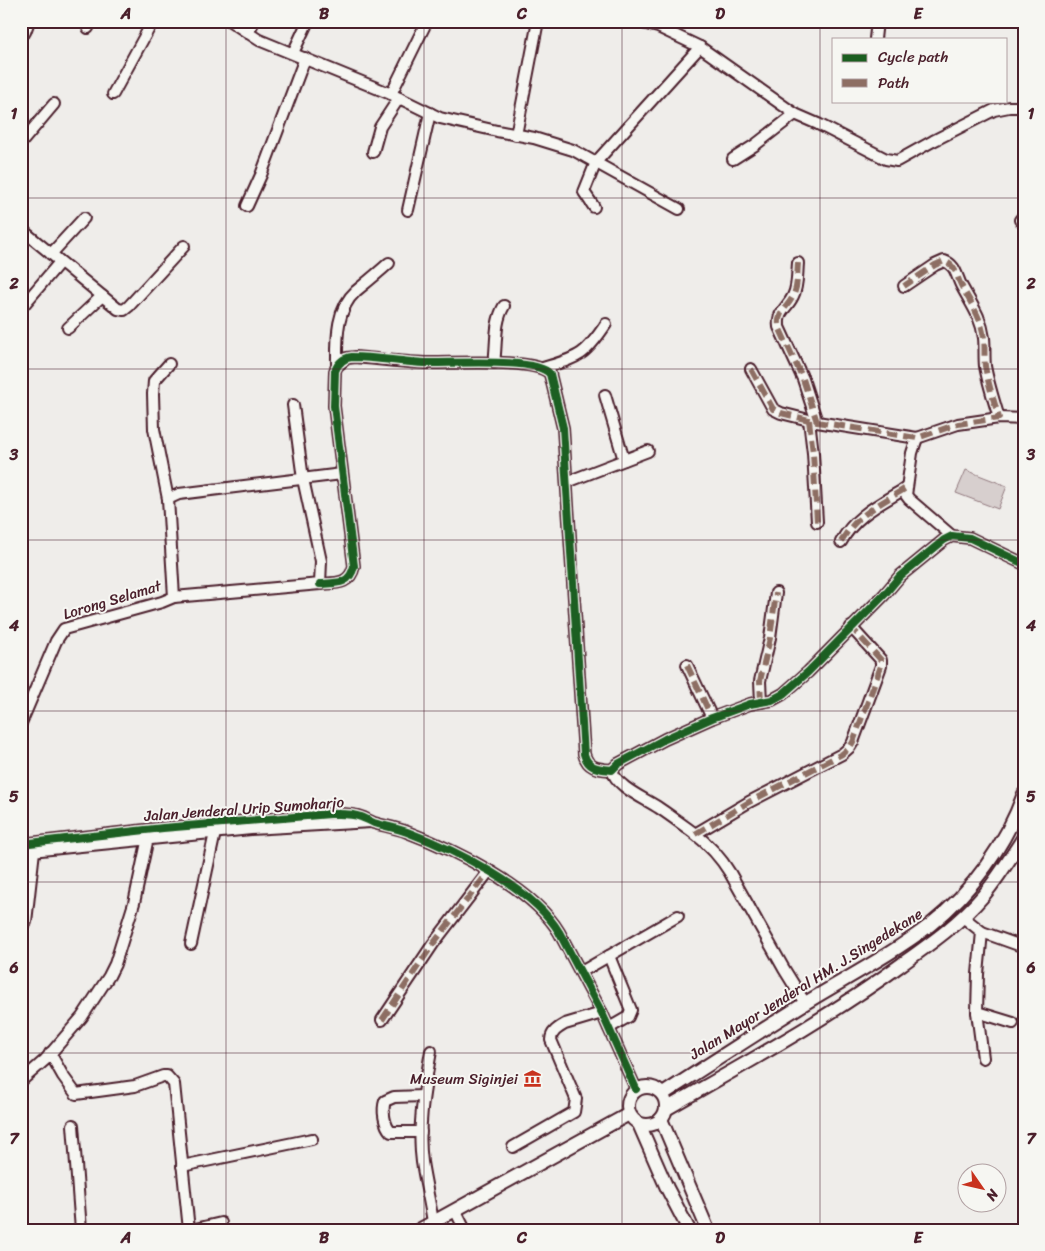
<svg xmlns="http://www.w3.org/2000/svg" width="1045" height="1251" font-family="Sriracha,sans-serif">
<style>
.green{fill:#d7cfce;stroke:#90777c}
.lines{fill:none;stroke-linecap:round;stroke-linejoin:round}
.minor-casing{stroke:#4a1f2b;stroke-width:14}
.major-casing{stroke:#4a1f2b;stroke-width:16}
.minor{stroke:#f6f6f2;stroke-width:10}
.major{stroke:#f6f6f2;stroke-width:12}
.quiet{stroke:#8d6e63;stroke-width:6;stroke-dasharray:12 6;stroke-linecap:butt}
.cycleway-casing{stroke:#f6f6f2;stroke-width:11}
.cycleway{stroke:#1b5e20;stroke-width:8}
.grid{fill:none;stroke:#4a1f2b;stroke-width:1;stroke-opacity:0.55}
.labels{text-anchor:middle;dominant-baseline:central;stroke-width:4;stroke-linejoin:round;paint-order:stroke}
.street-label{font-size:15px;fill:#4a1f2b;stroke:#f6f6f2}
.poi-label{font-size:15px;fill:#4a1f2b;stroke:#f6f6f2;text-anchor:end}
.neatline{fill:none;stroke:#4a1f2b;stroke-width:2}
.grid-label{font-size:16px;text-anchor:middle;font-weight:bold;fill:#4a1f2b}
</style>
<rect width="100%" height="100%" fill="#efedea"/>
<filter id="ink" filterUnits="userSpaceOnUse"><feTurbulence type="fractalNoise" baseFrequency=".02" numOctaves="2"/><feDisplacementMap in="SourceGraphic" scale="10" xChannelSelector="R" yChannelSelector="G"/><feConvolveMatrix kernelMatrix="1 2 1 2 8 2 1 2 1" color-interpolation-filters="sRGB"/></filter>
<g filter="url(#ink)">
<!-- green -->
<path class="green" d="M966 470 1007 486 998 509 956 493Z"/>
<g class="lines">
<defs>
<g id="minor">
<path d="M230 21 259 40 391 94 440 118 497 131 534 138 573 150 679 209"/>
<path d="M635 21 658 27 700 47 795 114 818 124 886 159 897 161 933 141 994 110 1009 107H1024"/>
<path d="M88 28 91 21"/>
<path d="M25 32 29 21"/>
<path d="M248 33 254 21"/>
<path d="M875 39 877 21"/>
<path d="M293 53 308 21"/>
<path d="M113 94 153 21"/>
<path d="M391 94 427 21"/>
<path d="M516 135 538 21"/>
<path d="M21 143 54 104"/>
<path d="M373 152 380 127 399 98"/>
<path d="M733 159 755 145 795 114"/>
<path d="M247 206 261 175 305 58"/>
<path d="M594 207 584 192 596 162 700 47"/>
<path d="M408 210 430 113"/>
<path d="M1020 220 1024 215"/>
<path d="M21 229 118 309 124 310 129 306 184 246"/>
<path d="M51 254 84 218"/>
<path d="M798 263C797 273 798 287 793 296 787 309 777 311 779 327L803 379 817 422"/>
<path d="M904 286 935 265 944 261C956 265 956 275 961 285 971 304 981 316 984 338 985 347 984 357 985 366 988 383 994 401 999 418"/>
<path d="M21 308 60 262"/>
<path d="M68 328 102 296"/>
<path d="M494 363C497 343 494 323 504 306"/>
<path d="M337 366C337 341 335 310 356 291 367 282 378 273 389 263"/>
<path d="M543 368C579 357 584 357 606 324"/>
<path d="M751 369 773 409 781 413 817 422 917 438 958 424 999 418 1024 419"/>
<path d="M605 395 624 460"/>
<path d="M809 420 813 453 817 522"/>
<path d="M917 438 912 453 906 495 909 499 952 536"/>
<path d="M567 482 648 451"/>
<path d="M168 499 179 494 342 474"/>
<path d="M841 542C855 515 882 503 906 488"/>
<path d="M320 584C336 583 350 585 354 566L334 406 335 371 337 366 347 358 356 357C379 359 402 362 425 363 449 364 537 357 550 374L563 428 584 754C588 769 599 769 612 770"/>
<path d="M174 597 320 584 321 561 303 479 293 405"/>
<path d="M687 665 712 718"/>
<path d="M761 702 760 681 770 638 776 593"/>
<path d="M21 723 56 641 64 629 162 602 174 597 168 499 154 429 153 394 154 381 169 364"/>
<path d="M612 770 618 764 665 739 712 718 750 704 772 700 783 694 808 672 884 595 900 576 944 540 952 536 970 538 1024 564"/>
<path d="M612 770C616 787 646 799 659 808 671 816 683 825 694 833 708 844 721 858 730 873L784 969 805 1003"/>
<path d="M695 834 749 802 842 754 850 747 853 742 881 666V660L851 627"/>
<path d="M21 844 163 828 330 814C341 814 351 813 361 817 365 818 369 821 374 823 385 826 397 828 407 832 455 850 532 887 559 932L602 1013 636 1089"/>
<path d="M21 852 251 829 371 822"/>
<path d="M963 917 982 932 1024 947"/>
<path d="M26 922 34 851"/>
<path d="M982 932 978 974 977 1012 983 1058"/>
<path d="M191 944 216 828"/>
<path d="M609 956 631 1010 628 1017 609 1028"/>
<path d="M581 972 678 916"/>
<path d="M977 1012 1013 1023"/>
<path d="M382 1020 433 944 489 871"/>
<path d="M431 1051C425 1087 417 1125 422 1162 425 1182 430 1202 433 1222"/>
<path d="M50 1053 63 1076 76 1094 135 1086 163 1076H167L174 1084 189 1230"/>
<path d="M21 1081 45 1060 82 1017 109 976 115 964 134 903 149 833"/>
<path d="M73 1125 81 1230"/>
<path d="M421 1132H391C384 1125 382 1110 385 1101L394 1097 423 1096"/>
<path d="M513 1147 574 1112 576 1099 551 1040C551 1032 558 1028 565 1024L602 1013"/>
<path d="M182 1166 312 1139"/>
<path d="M455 1210 465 1230"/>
<path d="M191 1230 221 1223"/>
</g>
<g id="major">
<circle cx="647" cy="1106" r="19"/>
<path d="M663 1094C711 1063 759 1032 807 1002 848 977 892 954 930 925 972 892 1006 844 1024 794"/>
<path d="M666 1109C746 1063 827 1019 902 964 930 944 960 923 983 896 998 878 1011 857 1024 837"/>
<path d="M661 1119 708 1230"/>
<path d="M639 1124 667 1188 689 1230"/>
<path d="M419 1230 629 1114"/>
</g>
</defs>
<!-- minor casing -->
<use href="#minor" class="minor-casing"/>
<!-- major casing -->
<use href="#major" class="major-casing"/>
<!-- minor -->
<use href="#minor" class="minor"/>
<!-- major -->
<use href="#major" class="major"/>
<!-- quiet -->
<g class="quiet">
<path d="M1020 220 1024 215"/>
<path d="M798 263C797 273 798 287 793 296 787 309 777 311 779 327L803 379 817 422"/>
<path d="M751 369 773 409 781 413 817 422 917 438 958 424 999 418C994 401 988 383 985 366 984 357 985 347 984 338 981 316 971 304 961 285 956 275 956 265 944 261L935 265 904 286"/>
<path d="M809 420 813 453 817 522"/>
<path d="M841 542C855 515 882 503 906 488"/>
<path d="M687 665 712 718"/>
<path d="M761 702 760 681 770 638 776 593"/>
<path d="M695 834 749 802 842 754 850 747 853 742 881 666V660L851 627"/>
<path d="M382 1020 433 944 489 871"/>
</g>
<defs>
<g id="cycleway">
<path d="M320 584C336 583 350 585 354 566L334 406 335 371C338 363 343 358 352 357 376 357 400 362 425 363 449 364 537 357 550 374L563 428 584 754C588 769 599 769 612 770L618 764 665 739 712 718 750 704 772 700 783 694 808 672 884 595 900 576 944 540 952 536 970 538 1024 564"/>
<path d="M21 844 163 828 330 814C341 814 351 813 361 817 365 818 369 821 374 823 385 826 397 828 407 832 455 850 532 887 559 932L602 1013 636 1089"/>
</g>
</defs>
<!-- cycleway casing -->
<use href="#cycleway" class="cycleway-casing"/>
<!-- cycleway -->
<use href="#cycleway" class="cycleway"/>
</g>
</g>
<!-- grid -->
<path class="grid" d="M226 21V1230M424 21V1230M622 21V1230M820 21V1230M21 198H1024M21 369H1024M21 540H1024M21 711H1024M21 882H1024M21 1053H1024"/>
<!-- icons -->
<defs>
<symbol id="museum-bare" viewBox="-9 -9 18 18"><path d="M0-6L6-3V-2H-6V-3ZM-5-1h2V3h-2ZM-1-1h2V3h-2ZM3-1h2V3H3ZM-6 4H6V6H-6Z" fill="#c8321e" stroke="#f6f6f2" stroke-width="2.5" paint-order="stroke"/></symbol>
</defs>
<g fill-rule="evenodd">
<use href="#museum-bare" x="520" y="1066" width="25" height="25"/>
</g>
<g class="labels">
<!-- street labels -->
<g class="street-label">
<text transform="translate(112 600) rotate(-17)">Lorong Selamat</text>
<text transform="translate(244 809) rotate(-4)">Jalan Jenderal Urip Sumoharjo</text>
<text transform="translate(806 984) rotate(-32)">Jalan Mayor Jenderal HM. J.Singedekane</text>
</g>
<!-- poi labels -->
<g class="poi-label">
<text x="518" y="1079">Museum Siginjei</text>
</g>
</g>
<!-- margin -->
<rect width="1045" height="1251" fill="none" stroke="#f6f6f2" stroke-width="55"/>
<!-- legend -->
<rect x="832" y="38" width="175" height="65" fill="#f6f6f2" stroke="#b1a0a2"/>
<rect x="842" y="54" width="25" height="8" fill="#1b5e20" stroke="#b1a0a2"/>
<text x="878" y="62" font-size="15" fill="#4a1f2b">Cycle path</text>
<rect x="842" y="79" width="25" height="8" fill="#8d6e63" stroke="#b1a0a2"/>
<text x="878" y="88" font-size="15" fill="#4a1f2b">Path</text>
<!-- north arrow -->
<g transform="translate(982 1188) rotate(124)"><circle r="24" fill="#f6f6f2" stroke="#b1a0a2"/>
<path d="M0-4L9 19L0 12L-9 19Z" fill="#c8321e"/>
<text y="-8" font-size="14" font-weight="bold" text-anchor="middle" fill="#4a1f2b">N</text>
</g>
<rect x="28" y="28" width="990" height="1196" class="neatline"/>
<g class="grid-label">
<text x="126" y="19">A</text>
<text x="324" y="19">B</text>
<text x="522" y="19">C</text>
<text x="720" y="19">D</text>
<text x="918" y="19">E</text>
<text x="14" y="119">1</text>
<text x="1031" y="119">1</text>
<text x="14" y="289">2</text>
<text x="1031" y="289">2</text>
<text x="14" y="460">3</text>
<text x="1031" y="460">3</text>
<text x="14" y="631">4</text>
<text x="1031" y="631">4</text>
<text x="14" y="802">5</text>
<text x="1031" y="802">5</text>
<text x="14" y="973">6</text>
<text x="1031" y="973">6</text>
<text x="14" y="1144">7</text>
<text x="1031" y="1144">7</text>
<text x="126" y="1243">A</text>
<text x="324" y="1243">B</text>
<text x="522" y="1243">C</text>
<text x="720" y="1243">D</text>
<text x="918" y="1243">E</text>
</g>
</svg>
